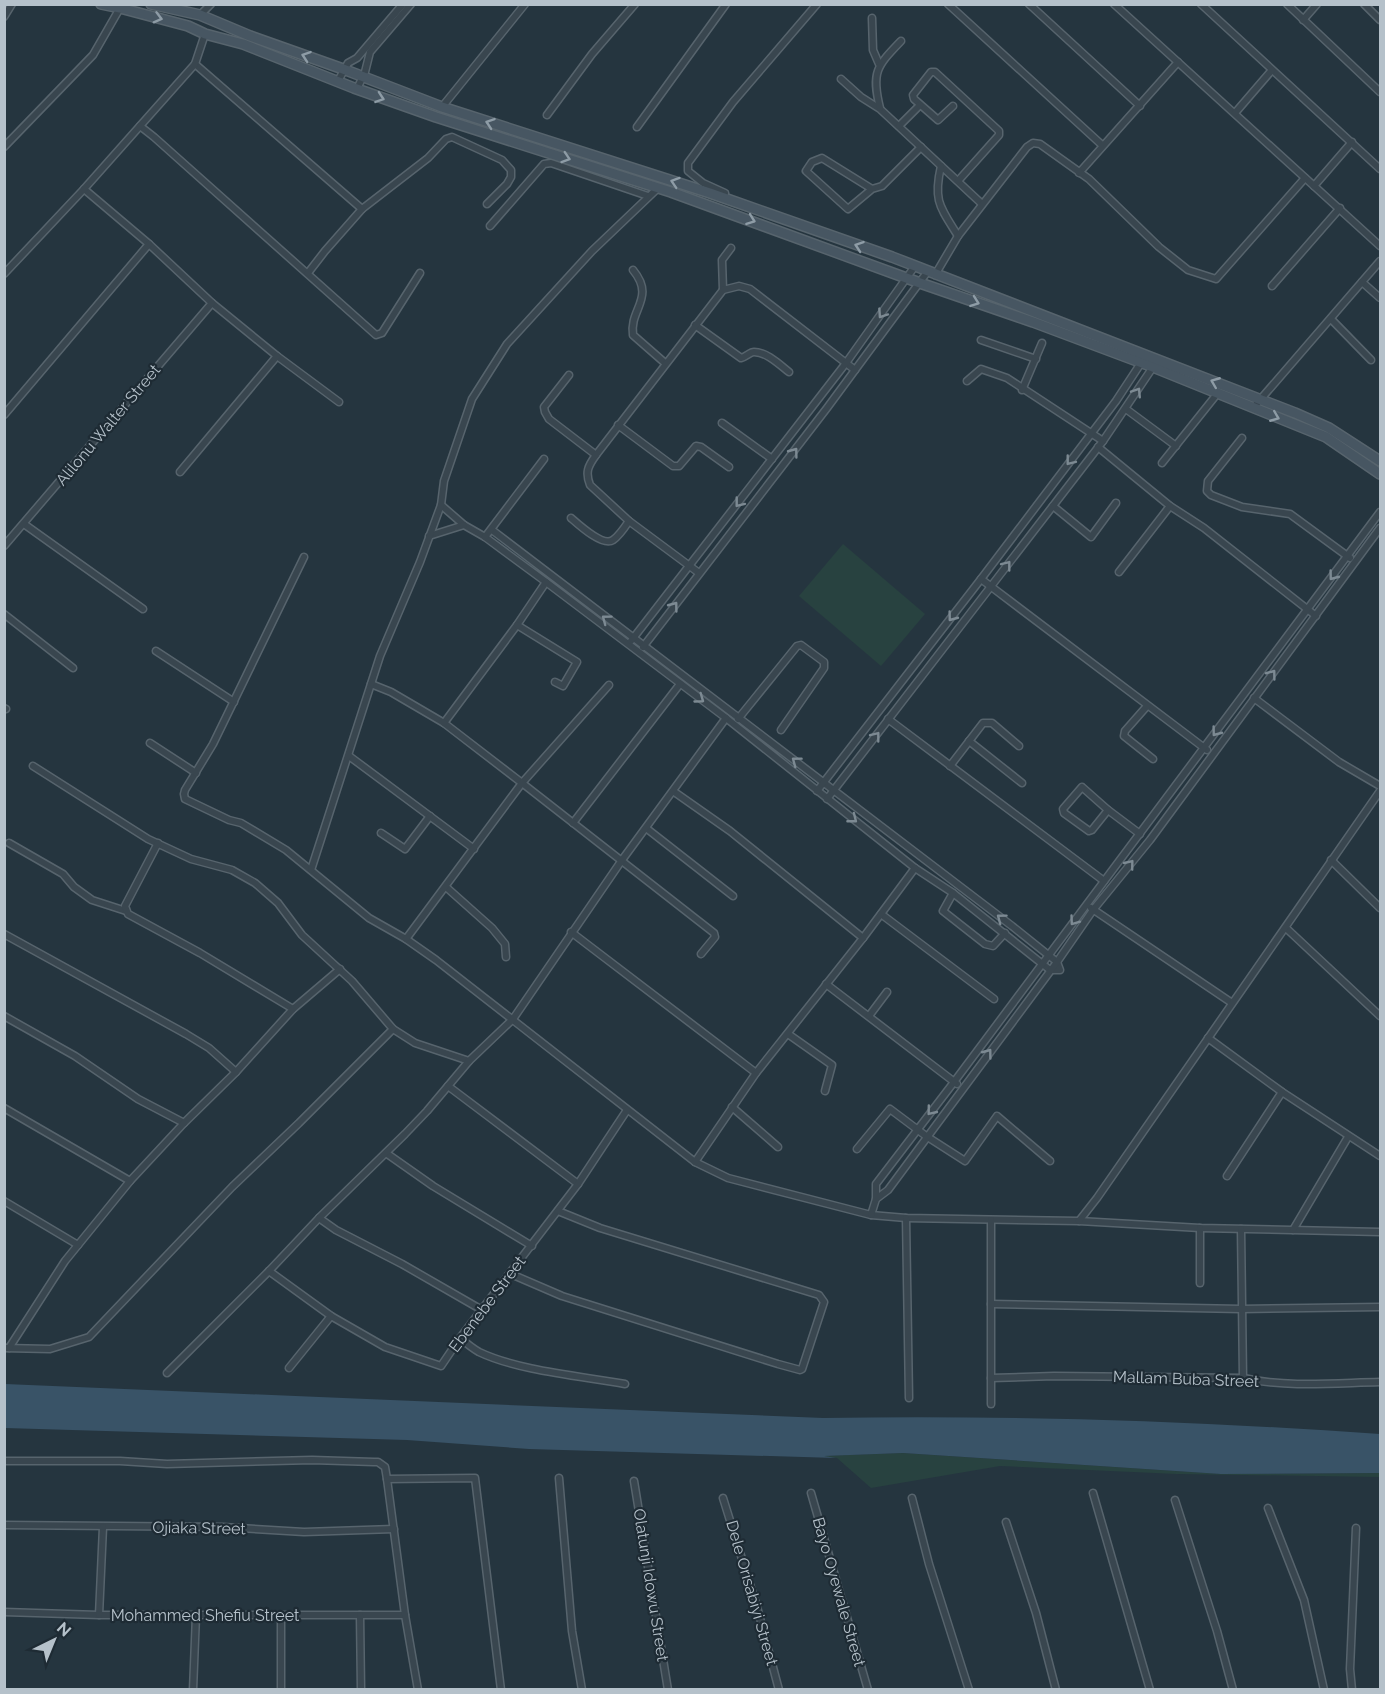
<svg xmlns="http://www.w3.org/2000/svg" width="1385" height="1694" font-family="Raleway,sans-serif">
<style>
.green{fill:#284240}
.water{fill:#395367}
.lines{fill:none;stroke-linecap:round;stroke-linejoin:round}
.minor-casing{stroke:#57646d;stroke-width:9}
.secondary-casing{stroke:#57646d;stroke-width:12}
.minor{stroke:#39464f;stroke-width:6}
.secondary{stroke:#475662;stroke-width:9}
.oneway{stroke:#8e9ca6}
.oneway2{stroke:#7d8a93}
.labels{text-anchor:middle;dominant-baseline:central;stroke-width:4.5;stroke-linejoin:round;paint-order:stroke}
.street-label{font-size:16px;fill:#b5c1ca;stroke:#1e2b34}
</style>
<rect width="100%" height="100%" fill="#25353f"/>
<!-- green -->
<g class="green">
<path d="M843 544 925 614 881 666 799 596Z"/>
<path d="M903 1453 1221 1474 1380 1473V1477L1177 1474 1000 1466 871 1488 837 1458 819 1456Z"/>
</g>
<!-- water -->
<path class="water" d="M5 1384 823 1418C1009 1415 1195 1421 1380 1434V1473L1221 1474 903 1453 824 1456 836 1458 529 1449 407 1440 5 1428Z"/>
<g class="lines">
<defs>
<g id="minor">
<path d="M948 4 1102 145"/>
<path d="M1029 4 1140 106"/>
<path d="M1114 4 1380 246"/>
<path d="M1201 4 1380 169"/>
<path d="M1287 4 1380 92"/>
<path d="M1364 4 1380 20"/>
<path d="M200 15 211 4"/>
<path d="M4 17 12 4"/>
<path d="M872 18 873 50 879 64"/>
<path d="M1303 20 1317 4"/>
<path d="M195 64 362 209 428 158 446 139 452 137 502 160 511 170V177L507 184 487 204"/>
<path d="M841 79 861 97 880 109 982 204"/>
<path d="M338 81 348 63 357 58 403 4"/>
<path d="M357 89 365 72 370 52 411 4"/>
<path d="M953 106 938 120 914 99 913 95 931 72H935L999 131V135L958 181"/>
<path d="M442 107 525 4"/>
<path d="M880 108C871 72 877 66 901 41"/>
<path d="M1235 113 1272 70"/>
<path d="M547 115 592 54 635 4"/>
<path d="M140 126 154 137 376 335 382 333 420 273"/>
<path d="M899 126 920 105"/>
<path d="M637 127 726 4"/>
<path d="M4 147 93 55 120 8"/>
<path d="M941 166C933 201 940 207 958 236"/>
<path d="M1079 173 1178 62"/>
<path d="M1314 186 1352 142"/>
<path d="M84 189 149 244 212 303 277 356 339 402"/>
<path d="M872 189 822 158 812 162 806 171 848 209 872 189 882 186 921 147"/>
<path d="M724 198 725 193 703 183 688 171V163L733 102 817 4"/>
<path d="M490 226 544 164 551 163 648 196"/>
<path d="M633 270C656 298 629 309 633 335L665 363"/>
<path d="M308 273 325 251 362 209"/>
<path d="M4 274 84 189 195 64 205 34"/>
<path d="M935 275 958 236 1027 147 1033 143 1040 144 1089 179 1159 247 1188 270 1216 279 1305 178"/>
<path d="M1362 282 1380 298"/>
<path d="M1272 286 1340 208"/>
<path d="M723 290 722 260 731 248"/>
<path d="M1331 319 1371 360"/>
<path d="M695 325 741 358C746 357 750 352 754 352 767 352 780 365 789 372"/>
<path d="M981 340 1036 359"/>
<path d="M569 375 544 407 545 412 549 419 596 455"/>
<path d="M967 381 981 369 1007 378 1103 441"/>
<path d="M1022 390 1042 343"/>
<path d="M1253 408 1380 261"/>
<path d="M1126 409 1176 446"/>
<path d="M4 415 149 244"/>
<path d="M722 423 772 459"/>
<path d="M618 425 673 466H679L696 446 701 447 729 467"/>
<path d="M1242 438 1208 481 1207 491 1211 495 1242 507 1290 514 1350 558"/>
<path d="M1098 447 1170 506 1204 528 1316 616"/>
<path d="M1162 463 1217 394"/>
<path d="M180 472 277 356"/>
<path d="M441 505 464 525 485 537 546 582 726 718 915 868 953 893 1050 970H1060L1057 962 1012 926 492 530"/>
<path d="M1053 506 1091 537 1116 503"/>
<path d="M571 518C579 525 603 547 613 540 619 536 625 527 629 521"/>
<path d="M24 524 143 609"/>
<path d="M429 536 464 525"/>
<path d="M485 537 544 459"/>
<path d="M4 546 212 303"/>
<path d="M304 557 213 744 185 790 184 794 185 799 229 820 241 823 286 850 369 918 406 939 436 960 695 1162 728 1178 871 1215 906 1218 1079 1221 1200 1228 1380 1232"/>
<path d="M1119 572 1170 506"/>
<path d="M699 573 629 521 590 485C585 472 588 466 596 455L723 290 739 286 750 289 855 370"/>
<path d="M981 579 1207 750"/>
<path d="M546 582 517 625 444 723 522 783 609 685"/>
<path d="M4 614 73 668"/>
<path d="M517 625 577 662 563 686 555 682"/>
<path d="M631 641 846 363 915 266"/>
<path d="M643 647 827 408 928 271"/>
<path d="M156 651 234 702"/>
<path d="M371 684 391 692 444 723"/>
<path d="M1254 698 1339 762 1380 786"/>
<path d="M1147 706 1125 731 1124 736 1153 759"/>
<path d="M4 708 6 709"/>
<path d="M738 719 797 646 801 645 824 662V668L781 730"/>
<path d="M888 719 1104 881"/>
<path d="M969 741 1022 783"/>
<path d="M150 743 196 773"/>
<path d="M349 756 474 849"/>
<path d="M33 766 148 839 191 859 232 870 255 883 278 903 302 935 352 981 393 1029 415 1043 469 1061"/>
<path d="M950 766 983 723H992L1019 746"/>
<path d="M1082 787 1108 810 1092 830 1089 831 1064 813 1063 809Z"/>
<path d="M673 791 730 831 863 938"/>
<path d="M817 791 981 579 1116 401 1141 363"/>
<path d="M827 799 1103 441 1153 367"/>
<path d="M1108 810 1140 834"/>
<path d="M573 823 680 684"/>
<path d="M646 828 733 896"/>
<path d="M381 833 405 849 430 816"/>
<path d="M9 843 63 874 74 887 92 900 126 911"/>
<path d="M158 843 125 906 128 914 200 953 293 1009"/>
<path d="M1331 860 1380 908"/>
<path d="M311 870 380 656 420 562 441 505 444 481 472 399 507 344 592 251 658 188"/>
<path d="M446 887 492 928 505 944 506 957"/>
<path d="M953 893 943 911 985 944 993 946 1005 933"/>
<path d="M1091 908 1232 1003"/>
<path d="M881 914 994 999"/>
<path d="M1286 928 1380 1016"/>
<path d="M571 932 756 1073"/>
<path d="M4 934 186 1034 209 1048 236 1072"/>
<path d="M406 939 522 783 714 933 715 937 701 954"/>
<path d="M826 984 957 1084"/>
<path d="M4 1016 75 1056 138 1099 184 1123"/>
<path d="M869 1016 887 992"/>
<path d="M788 1034 832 1065 825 1091"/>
<path d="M1208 1038 1282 1092 1380 1156"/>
<path d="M448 1086 578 1184"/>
<path d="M732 1107 778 1147"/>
<path d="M4 1108 130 1181"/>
<path d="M857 1149 890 1109 926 1136 965 1161 997 1116 1050 1161"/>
<path d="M386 1153 433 1186 532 1246"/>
<path d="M695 1162 756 1073 863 938 915 868"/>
<path d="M1227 1176 1282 1092"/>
<path d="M876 1199 888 1190 1057 962 1093 910 1150 840 1380 528"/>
<path d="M4 1201 78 1245 130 1181 184 1123 236 1072 293 1009 340 969"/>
<path d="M871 1215 876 1199V1184L954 1082 1380 512"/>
<path d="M319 1218 336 1230 402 1264 482 1310"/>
<path d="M906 1218 909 1398"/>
<path d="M1079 1221 1097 1198 1380 791"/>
<path d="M1241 1229 1243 1378"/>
<path d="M1293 1230 1348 1137"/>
<path d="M269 1271 331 1316 385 1347 441 1366 460 1338 578 1184 627 1110"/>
<path d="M511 1274 562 1296 778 1364 800 1370 802 1369 824 1302 819 1295 600 1228 558 1211"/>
<path d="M1200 1283V1228"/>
<path d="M991 1304 1241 1309 1380 1307"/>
<path d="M460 1338C466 1343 472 1348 479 1352 519 1371 581 1376 625 1384"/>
<path d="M4 1348 50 1349 89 1337 232 1187 299 1123 393 1029"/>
<path d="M9 1348 65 1261 78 1245"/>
<path d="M289 1368 331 1316"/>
<path d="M167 1373 269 1271 319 1218 405 1134 427 1111 469 1061 513 1019 622 860 726 718"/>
<path d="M991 1378 1054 1376 1243 1378C1288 1388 1335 1383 1380 1382"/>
<path d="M991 1404V1220"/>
<path d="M4 1461H120L167 1464 312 1460 374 1462H378L385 1467 387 1479"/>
<path d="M559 1478 572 1631 582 1690"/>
<path d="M634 1481 668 1690"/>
<path d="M811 1493 868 1690"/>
<path d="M1093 1493 1150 1690"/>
<path d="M723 1498 757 1607 779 1690"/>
<path d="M912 1498 929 1564 969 1690"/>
<path d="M1175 1500 1217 1631 1233 1690"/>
<path d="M1268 1508 1304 1600 1324 1690"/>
<path d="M1006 1522 1036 1613 1056 1690"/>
<path d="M4 1525 223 1527 304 1532 394 1529"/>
<path d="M4 1612 99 1615H405"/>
<path d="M99 1615 103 1527"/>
<path d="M360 1615 361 1690"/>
<path d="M193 1690 196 1615"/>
<path d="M281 1690V1616"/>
<path d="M418 1690 405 1615 387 1479 475 1478 501 1690"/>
<path d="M1352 1690 1350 1669 1356 1528"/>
</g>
<g id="secondary">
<path d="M101 4 120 8 188 26 205 34 243 44 354 88 436 117 671 192 920 283 1033 322 1153 367 1326 437 1380 474"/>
<path d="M151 4 200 15 250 36 343 69 442 107 710 193 892 257 1295 413 1329 428 1380 461"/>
</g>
</defs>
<!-- minor casing -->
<use href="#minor" class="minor-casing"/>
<!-- secondary casing -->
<use href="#secondary" class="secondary-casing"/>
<!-- minor -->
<use href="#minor" class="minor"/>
<!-- secondary -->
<use href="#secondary" class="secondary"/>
</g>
<!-- one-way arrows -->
<defs><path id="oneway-chevron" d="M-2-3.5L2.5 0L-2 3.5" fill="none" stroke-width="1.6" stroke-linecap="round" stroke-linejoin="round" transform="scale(1.5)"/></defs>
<g class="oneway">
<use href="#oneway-chevron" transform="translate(158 18) rotate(15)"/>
<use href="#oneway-chevron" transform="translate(306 56) rotate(-161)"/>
<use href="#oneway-chevron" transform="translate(380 98) rotate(19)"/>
<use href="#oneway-chevron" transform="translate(490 123) rotate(-161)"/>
<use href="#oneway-chevron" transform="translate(566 158) rotate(18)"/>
<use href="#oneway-chevron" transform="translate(675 182) rotate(-162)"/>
<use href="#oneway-chevron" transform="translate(751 220) rotate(20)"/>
<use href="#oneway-chevron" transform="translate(859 246) rotate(-161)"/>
<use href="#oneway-chevron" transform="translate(975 302) rotate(20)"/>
<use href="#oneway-chevron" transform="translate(1215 382) rotate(-158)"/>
<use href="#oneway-chevron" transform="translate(1275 417) rotate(22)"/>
</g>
<g class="oneway2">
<use href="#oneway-chevron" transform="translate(882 314) rotate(124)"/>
<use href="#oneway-chevron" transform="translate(1137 392) rotate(-57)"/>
<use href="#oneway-chevron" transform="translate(794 452) rotate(-53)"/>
<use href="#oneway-chevron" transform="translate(1070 461) rotate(128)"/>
<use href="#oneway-chevron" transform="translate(739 503) rotate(128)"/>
<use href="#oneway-chevron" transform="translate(1007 565) rotate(-52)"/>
<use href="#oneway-chevron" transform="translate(1333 576) rotate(127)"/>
<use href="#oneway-chevron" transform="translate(674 606) rotate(-53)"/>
<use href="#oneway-chevron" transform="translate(952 617) rotate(127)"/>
<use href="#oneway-chevron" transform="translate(606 619) rotate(-143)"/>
<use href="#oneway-chevron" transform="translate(1272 674) rotate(-53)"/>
<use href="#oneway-chevron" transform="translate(700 699) rotate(36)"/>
<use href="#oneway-chevron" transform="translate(1216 732) rotate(127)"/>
<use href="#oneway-chevron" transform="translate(876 736) rotate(-52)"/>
<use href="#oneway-chevron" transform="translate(796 761) rotate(-143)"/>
<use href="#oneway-chevron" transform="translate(853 819) rotate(38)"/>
<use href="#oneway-chevron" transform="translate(1130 864) rotate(-51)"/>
<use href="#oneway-chevron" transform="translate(1001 918) rotate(-143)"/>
<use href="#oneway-chevron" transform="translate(1074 921) rotate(126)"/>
<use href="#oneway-chevron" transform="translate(988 1053) rotate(-53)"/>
<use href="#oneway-chevron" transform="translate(931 1111) rotate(129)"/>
</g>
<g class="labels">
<!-- street labels -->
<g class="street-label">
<text transform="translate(108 425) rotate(-50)">Alilonu Walter Street</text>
<text transform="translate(487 1304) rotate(-53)">Ebenebe Street</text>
<text transform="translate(1186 1379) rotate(2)">Mallam Buba Street</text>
<text transform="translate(199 1528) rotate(1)">Ojiaka Street</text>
<text transform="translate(651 1585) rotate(81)">Olatunji Idowu Street</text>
<text transform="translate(839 1592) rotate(74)">Bayo Oyewale Street</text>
<text transform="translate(752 1593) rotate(74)">Dele Orisabiyi Street</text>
<text x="205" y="1615">Mohammed Shefiu Street</text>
</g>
</g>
<!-- border -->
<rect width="1385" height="1694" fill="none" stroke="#b5c1ca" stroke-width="12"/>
<!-- north arrow -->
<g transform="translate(54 1640) rotate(43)" stroke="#1e2b34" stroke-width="4.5" paint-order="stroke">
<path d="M0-4.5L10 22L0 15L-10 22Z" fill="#b5c1ca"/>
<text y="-9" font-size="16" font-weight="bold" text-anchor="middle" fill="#b5c1ca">N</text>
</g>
</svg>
